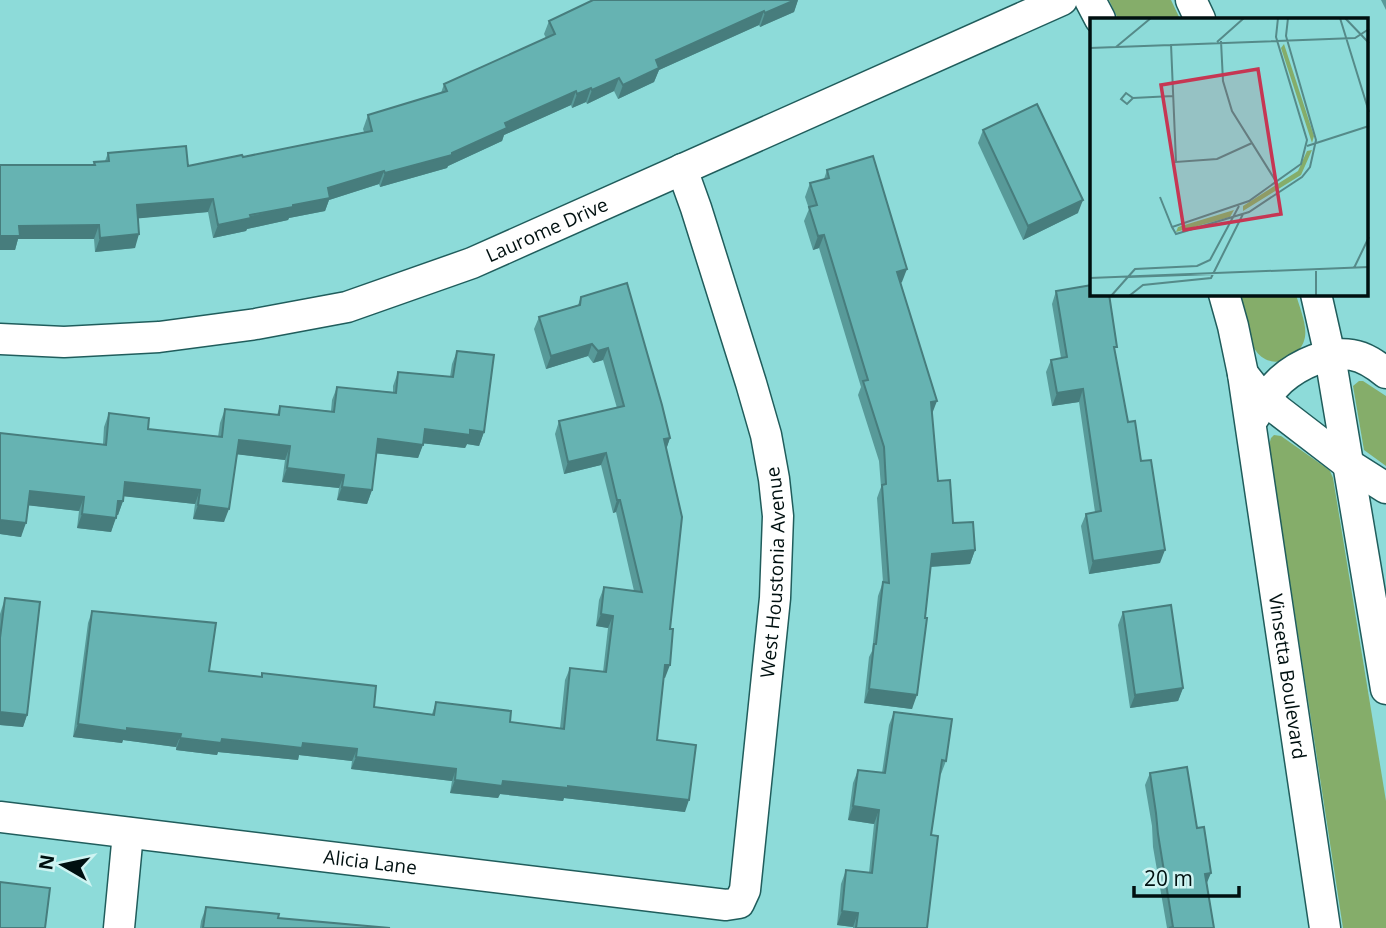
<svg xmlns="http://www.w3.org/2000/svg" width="1386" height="928" font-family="'Open Sans',sans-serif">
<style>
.grass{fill:#85ad6a}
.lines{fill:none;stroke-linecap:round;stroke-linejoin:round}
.minor-casing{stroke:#205d5c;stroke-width:33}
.minor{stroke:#fff;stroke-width:30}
.wall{fill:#589a99}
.shaded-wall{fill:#477d7d}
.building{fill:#66b3b2;stroke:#477d7d;stroke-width:2}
.labels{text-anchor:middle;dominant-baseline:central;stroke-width:6;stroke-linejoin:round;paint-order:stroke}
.street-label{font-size:19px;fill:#001010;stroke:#cff4f2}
.inset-road{fill:none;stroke:#558a89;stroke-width:2}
.view{fill:#c63653;fill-opacity:0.15;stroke:#c63653;stroke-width:3.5}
.inset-edge{fill:none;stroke:#001010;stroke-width:3.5}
</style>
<rect width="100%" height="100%" fill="#8ddbd9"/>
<!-- grass -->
<g class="grass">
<path d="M1109 0H1171L1180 19H1118Z"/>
<path d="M1238 294H1296C1299 307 1307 323 1305 337 1301 359 1271 372 1256 351 1246 338 1243 310 1238 294Z"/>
<path d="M1359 381H1363L1386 396V466L1364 450 1353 386Z"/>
<path d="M1274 435 1281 436 1325 467 1330 471 1333 478 1386 801V928H1343L1269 445 1271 438Z"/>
</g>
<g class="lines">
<defs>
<g id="minor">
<path d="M1090 0 1100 19"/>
<path d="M1191 0 1200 19"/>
<path id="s1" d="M1224 294 1233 326 1243 374 1325 928"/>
<path d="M1316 294 1330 356 1386 689"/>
<path id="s2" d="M0 339 64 342 159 337 256 324 347 307 472 263 1062 0"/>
<path d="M1243 374 1258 393 1279 411 1348 464 1386 488"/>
<path d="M1255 416C1262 403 1270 390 1281 380 1299 364 1328 351 1352 355 1365 357 1376 365 1386 373"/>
<path id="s3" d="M0 817 726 905 739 903 745 890 775 598 778 516 774 479 766 435 751 383 696 208 682 169"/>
<path d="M119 928 128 833"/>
</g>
</defs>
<!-- minor casing -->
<use href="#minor" class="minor-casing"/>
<!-- minor -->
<use href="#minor" class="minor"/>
</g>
<!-- wall -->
<g class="wall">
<path d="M593 0H798L794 12 760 27 759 25 659 70 654 82 618 99 614 91 587 104 586 102 572 108 571 105 504 135 502 141 448 166 447 168 380 187 379 184 329 200 325 211 289 218 288 220 247 229 246 231 213 238 208 212 138 218 135 248 95 252 94 239H18L15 250H0L93 165 94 162 105 161 108 153 188 166 243 157 364 132 363 129 368 115 441 93 444 84 546 38 544 34 549 21Z"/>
<path d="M1381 0H1386V10Z"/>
<path d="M983 130 1078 213 1023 240 978 143Z"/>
<path d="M827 170 902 282 901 283 932 414 938 481 953 523 975 550 970 564 931 567 912 709 864 703 869 657 872 651 878 596 883 582 877 498 881 487 879 461 858 395 861 387 819 248 813 250 804 221 809 209 805 197 810 183 824 179Z"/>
<path d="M1056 291 1115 352 1128 422 1141 461 1160 563 1089 574 1081 526 1086 514 1095 512 1079 402 1052 406 1046 372 1051 360 1061 358 1052 304Z"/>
<path d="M581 297 670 438 666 449 670 629 665 678 664 677 657 740 685 812 564 798 563 801 500 794 498 798 450 793 452 781 351 769 352 761 299 755 298 760 218 752 217 755 176 750V747L123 740 122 743 73 737 88 623 92 611 209 671 261 677 262 673 374 707 432 714 436 702 510 722 560 728 565 680 570 668 603 672 608 628 596 626 599 600 604 587 634 591 616 512 613 513 601 465 564 474 555 434 559 421 617 408 603 360 593 363 588 356 546 369 534 329 539 317 578 305Z"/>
<path d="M457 351 484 432 479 446 467 444 465 448 423 443 418 458 376 453 372 490 367 504 337 500 339 488 282 482 285 460 237 454 224 522 193 519 195 504 124 496 123 501 118 515H116L111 532 77 528 79 511 28 505 21 537 0 534V433L103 444 104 427 109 413 148 429 218 437 220 423 225 409 277 415 280 406 331 411 332 400 337 387 393 392V386L398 372 450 377 452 364Z"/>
<path d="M5 598 27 715 23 727 0 725V614Z"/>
<path d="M1123 612 1183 688 1178 701 1130 708 1118 625Z"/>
<path d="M894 712 946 761 941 774H940L931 835 927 928H853V927L837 925 841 884 846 870 869 873 874 824 848 820 853 783 858 770 882 773 889 725Z"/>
<path d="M1150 773 1207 884 1214 928H1167L1153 847 1152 826 1145 785Z"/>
<path d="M206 907 278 918 390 928H200L201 921Z"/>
</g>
<!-- shaded-wall -->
<g class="shaded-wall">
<path d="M795 0H798L794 12 760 27 765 13Z"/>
<path d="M764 11 759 25 659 70 654 82 618 99 623 85 656 60Z"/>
<path d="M619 78 614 91 587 104 592 90Z"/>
<path d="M591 88 586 102 572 108 577 94Z"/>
<path d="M576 91 571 105 504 135 502 141 448 166 447 168 380 187 385 173 452 153 505 123Z"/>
<path d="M384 171 379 184 329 200 325 211 289 218 288 220 247 229 246 231 213 238 218 225 293 205 328 188Z"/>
<path d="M213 199 208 212 132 219 137 205Z"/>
<path d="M1083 200 1078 213 1023 240 1028 226Z"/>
<path d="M99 225 94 239H18L15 250H0V236L19 226Z"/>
<path d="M139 234 135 248 95 252 100 238Z"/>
<path d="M824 235 819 248 813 250 818 236Z"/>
<path d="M907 269 902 282 892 285 897 272Z"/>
<path d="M592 344 588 356 546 369 551 356Z"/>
<path d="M608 348 603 360 593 363 598 351Z"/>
<path d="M1083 389 1079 402 1052 406 1057 393Z"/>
<path d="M937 401 932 414 931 402Z"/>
<path d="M425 429 470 430 484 432 479 446 467 444 465 448 420 443Z"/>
<path d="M670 438 666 450 664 439Z"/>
<path d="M378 439 423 445 418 458 373 453Z"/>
<path d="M239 440 290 446 285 460 234 454Z"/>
<path d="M606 453 601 465 564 474 568 462Z"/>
<path d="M287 468 344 475 339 488 282 482Z"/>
<path d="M125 482 200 490 195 504 121 496Z"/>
<path d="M342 487 372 490 367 504 337 500Z"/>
<path d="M30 491 84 497 79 511 25 505Z"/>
<path d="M617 500H620L616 512 613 513Z"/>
<path d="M118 501H123L118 515H113Z"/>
<path d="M198 505 229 509 224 522 193 519Z"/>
<path d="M82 514 116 518 111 532 77 528Z"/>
<path d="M0 520 26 523 21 537 0 534Z"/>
<path d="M975 550 970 564 927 567 932 554Z"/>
<path d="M1165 550 1160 563 1089 574 1093 561Z"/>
<path d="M601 614 613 616 608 628 596 626Z"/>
<path d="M665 665H670L665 678 661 677Z"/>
<path d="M1183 688 1178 701 1130 708 1135 695Z"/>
<path d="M869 689 917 695 912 709 864 703Z"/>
<path d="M0 712 27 715 23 727 0 725Z"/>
<path d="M78 724 127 728 181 734 176 747 123 740 122 743 73 737Z"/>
<path d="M180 738 303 743 357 749 352 761 299 755 298 760 218 752 217 755 176 750Z"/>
<path d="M356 757 456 769 452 781 351 769Z"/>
<path d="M455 780 503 781 568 786 689 800 685 812 564 798 563 801 500 794 498 798 450 793Z"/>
<path d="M853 806 879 810 874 824 848 820Z"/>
<path d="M1211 873 1206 885 1205 874Z"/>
<path d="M842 911 858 913 853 927 837 925Z"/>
</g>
<!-- building -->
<g class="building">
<path d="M593 0H795L765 13 764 11 656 60 659 68 623 85 619 78 592 90 591 88 577 94 576 91 505 123 507 128 452 153V155L385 173 384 171 328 188 330 198 293 205V207L250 215 251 218 218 225 213 199 137 205 139 234 100 238 99 225 19 226 20 236H0V165H95L94 162 109 161 108 153 186 146 188 166 242 155 243 157 372 131 368 115 447 91 444 84 555 34 549 21Z"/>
<path d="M1037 104 1083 200 1028 226 983 130Z"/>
<path d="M873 156 907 269 897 272 937 401 931 402 938 481 950 480 953 523 973 522 975 550 932 554 925 618H927L917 695 869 689 874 644H876L883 582 889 583 882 485 886 484 884 447 863 381 868 380 824 235 818 236 809 207 817 205 810 183 829 178 827 170Z"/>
<path d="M627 283 662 405 670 438 664 439 682 517 670 629H673L670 665H665L657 740 696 745 689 800 568 786V788L503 781 502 786 455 780 456 769 356 757 357 749 303 743 302 748 222 739 221 743 180 738 181 734 127 728V731L78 724 92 611 216 623 209 671 262 677V673L376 686 374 707 434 715 436 702 511 711 510 722 564 729 570 668 606 672 613 616 601 614 604 587 642 592 620 500H617L606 453 568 462 559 421 624 406 608 348 598 351 592 344 551 356 539 317 580 305 581 297Z"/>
<path d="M1092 285V294H1109L1117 347H1114L1128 422 1135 421 1141 461 1151 460 1165 550 1093 561 1086 514 1101 511 1083 389 1057 393 1051 360 1067 357 1056 291Z"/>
<path d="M457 351 494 355 484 432 470 430V435L425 429 423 445 378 439 372 490 342 487 344 475 287 468 290 446 239 440 229 509 198 505 200 490 125 482 123 501H118L116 518 82 514 84 497 30 491 26 523 0 520V433L106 445 109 413 149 418 148 429 222 437 225 409 279 415 280 406 334 412 337 387 396 393 398 372 453 377Z"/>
<path d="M5 598 40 602 27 715 0 712V638Z"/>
<path d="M1171 605 1183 688 1135 695 1123 612Z"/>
<path d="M894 712 952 719 946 761 942 760 931 835 938 836 927 928H856L858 913 842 911 846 870 872 873 879 810 853 806 858 770 885 773Z"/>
<path d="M1187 767 1197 828 1204 827 1211 873 1205 874 1214 928H1169L1173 927 1158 834 1156 813 1150 773Z"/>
<path d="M0 882 50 888 45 928H0Z"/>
<path d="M206 907 279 914 278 918 390 928H203Z"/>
</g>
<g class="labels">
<!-- street labels -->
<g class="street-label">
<text stroke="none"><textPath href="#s2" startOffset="564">Laurome Drive</textPath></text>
<text stroke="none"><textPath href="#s3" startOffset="1078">West Houstonia Avenue</textPath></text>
<text stroke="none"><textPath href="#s1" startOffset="388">Vinsetta Boulevard</textPath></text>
<text stroke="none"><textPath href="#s3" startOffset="373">Alicia Lane</textPath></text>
</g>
</g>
<!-- overview -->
<g transform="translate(1090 18)">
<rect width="278" height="278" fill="#8ddbd9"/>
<path d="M194 26 224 118 222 125 191 30ZM222 132 211 157 153 193V188L208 153 217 133ZM144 192 140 199 86 214 88 209Z" fill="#85ad6a"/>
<path class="inset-road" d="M188 0 186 19 217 122 211 146 159 183 82 209 86 216 159 194 212 159 220 149 226 122 196 18 198 0M250 0 279 94M255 0 279 25M131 23 133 63 142 93 187 165M127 24 154 0M81 26 86 144 127 141 162 125M26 29 61 0M0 30 265 20 279 11M43 80 37 86 31 81 36 75 43 80 83 78M217 128 279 108M70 179 82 209M264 250 279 219M226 251V278M38 259 123 256M0 260 279 249M21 278 45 251 107 248 120 242 149 188M39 278 53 267 121 260 153 196"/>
<path class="view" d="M168 51 191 196 94 212 71 67Z"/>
<rect width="278" height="278" class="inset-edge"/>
</g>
<!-- north arrow -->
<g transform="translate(63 865) rotate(279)" stroke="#cff4f2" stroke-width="5" paint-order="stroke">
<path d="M0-5L12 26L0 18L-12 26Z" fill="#001010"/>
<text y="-10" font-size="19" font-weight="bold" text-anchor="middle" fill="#001010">N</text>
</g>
<!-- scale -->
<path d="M1134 886v10h105v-10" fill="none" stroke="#001010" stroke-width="3.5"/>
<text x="1144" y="886" font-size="21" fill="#001010" stroke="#cff4f2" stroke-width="5" paint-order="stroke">20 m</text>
</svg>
